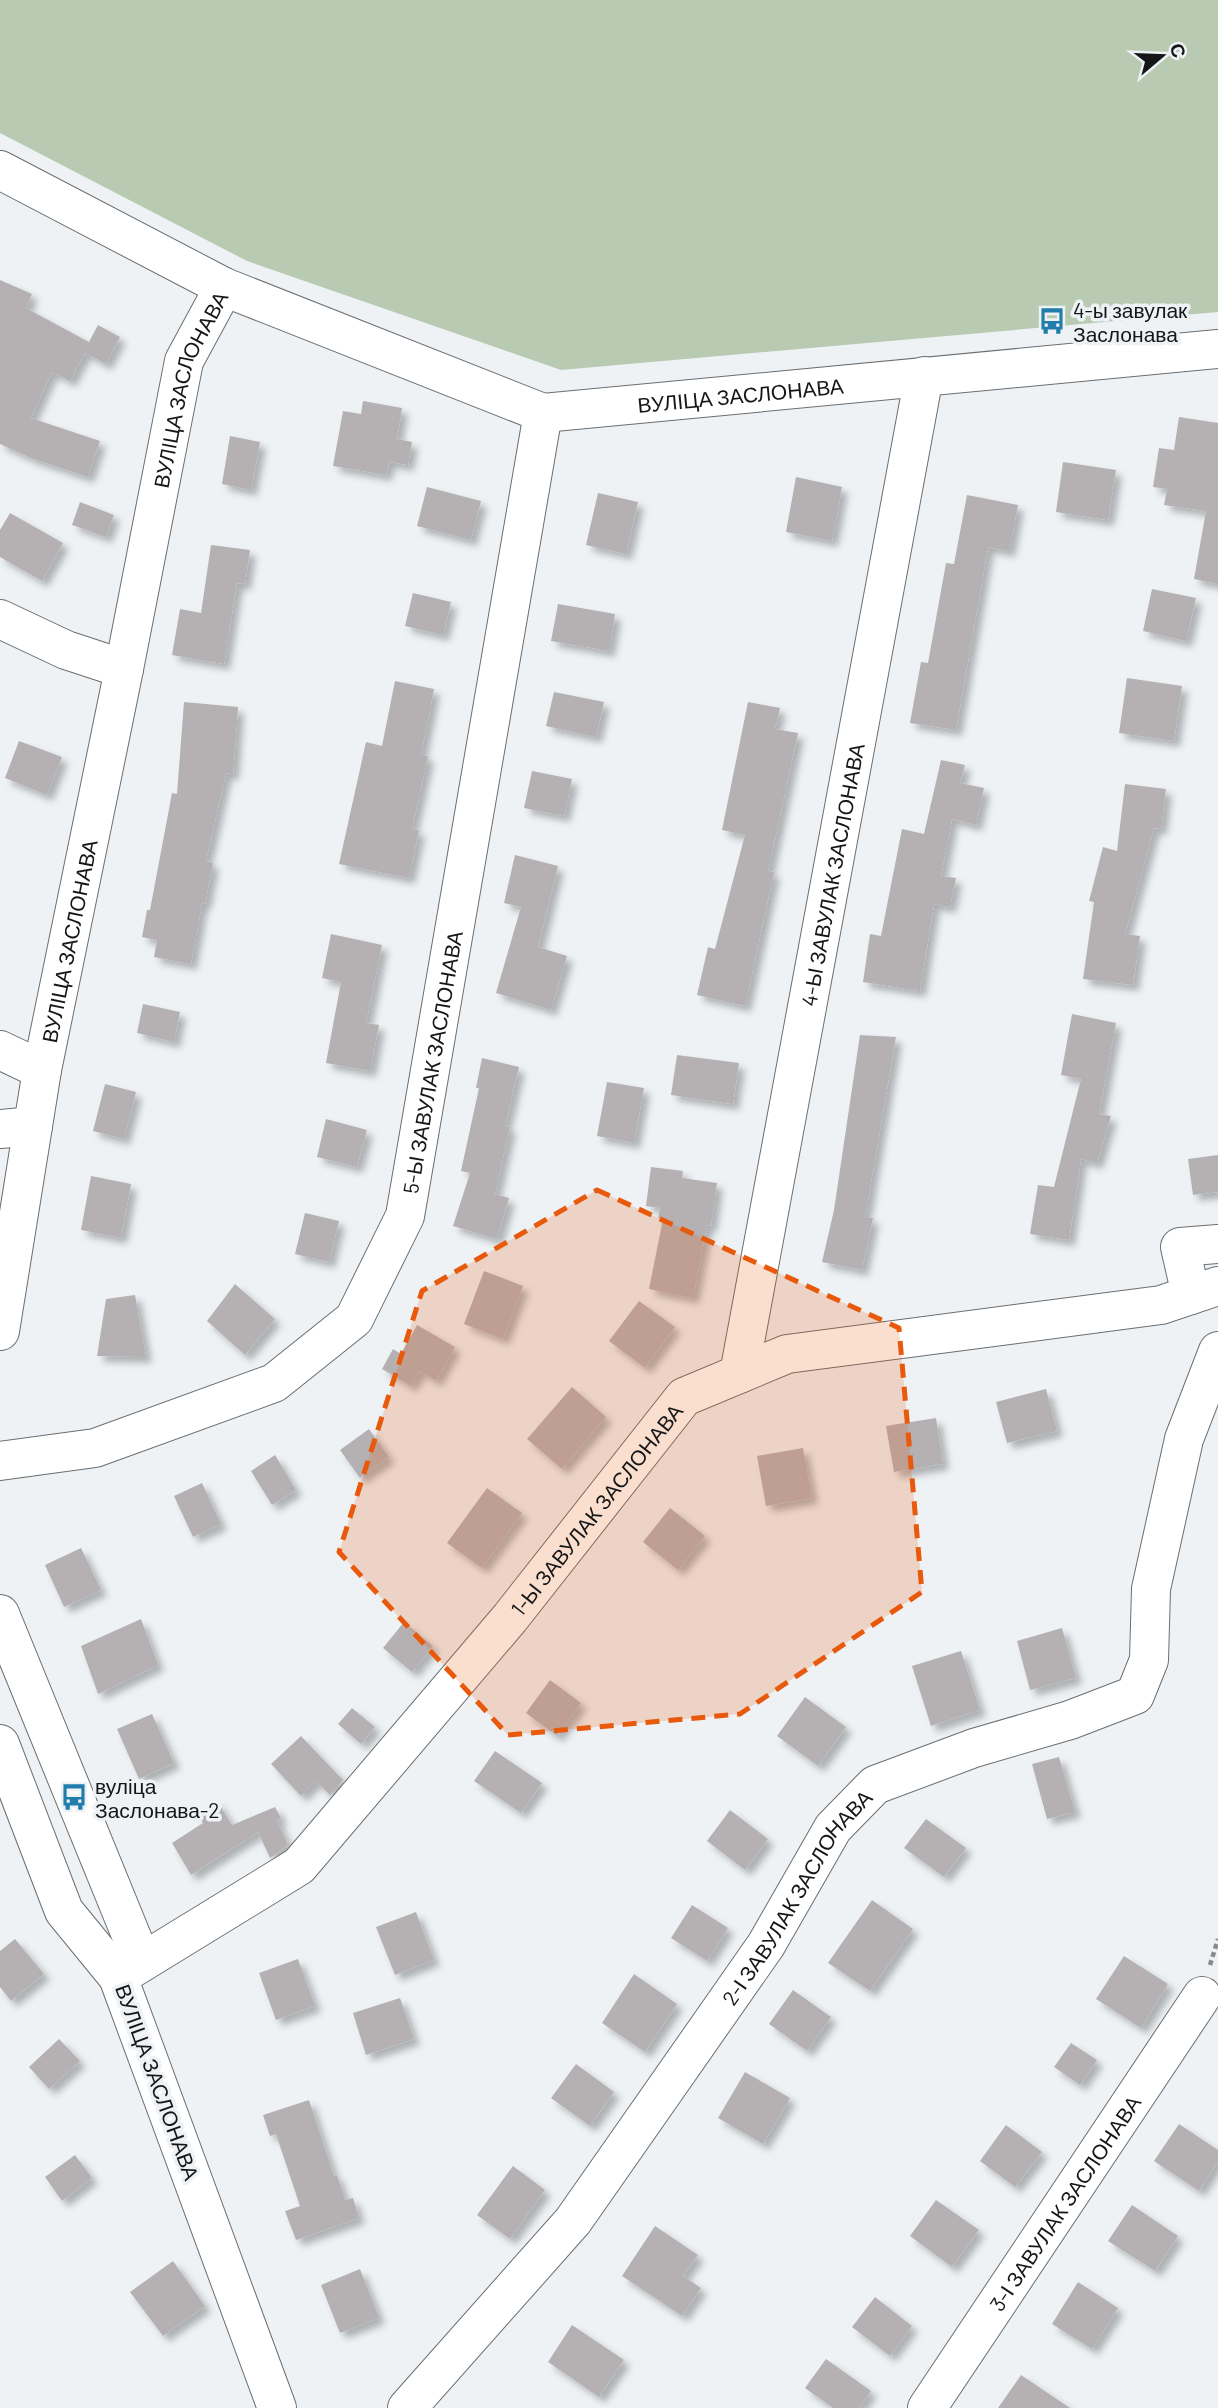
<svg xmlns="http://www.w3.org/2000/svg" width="1218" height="2408" font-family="Barlow,sans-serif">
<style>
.green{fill:#b8cab2}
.building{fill:#b5b1b3;filter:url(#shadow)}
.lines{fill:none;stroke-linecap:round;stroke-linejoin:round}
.minor-casing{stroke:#6b6e71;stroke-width:40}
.path{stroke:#888b8d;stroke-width:4.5;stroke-dasharray:5 3.5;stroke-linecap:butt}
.minor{stroke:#fff;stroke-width:38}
.marked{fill:#e8590c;fill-opacity:0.2;stroke:#e8590c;stroke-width:5;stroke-dasharray:14 9;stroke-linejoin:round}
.labels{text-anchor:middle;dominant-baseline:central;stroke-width:7;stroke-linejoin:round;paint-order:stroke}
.poi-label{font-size:21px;fill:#151618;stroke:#eef2f5;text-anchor:start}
.street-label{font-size:21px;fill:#151618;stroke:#eef2f5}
</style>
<defs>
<filter id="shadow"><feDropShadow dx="6" dy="6" stdDeviation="3.5" flood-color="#0004"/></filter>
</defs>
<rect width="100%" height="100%" fill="#eef2f5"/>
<!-- green -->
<path class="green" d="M0 0H1218V312L561 370 247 261 0 133Z"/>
<!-- building -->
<g class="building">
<path d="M0 280 32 294 26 308 89 342 98 325 120 337 106 364 85 353 70 381 52 372 31 418 100 441 88 477 31 458 0 444Z"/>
<path d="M363 401 402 408 397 439 412 442 408 465 389 462 386 475 333 466 343 411 361 414Z"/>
<path d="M1179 417 1218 423V584L1194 579 1206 511 1164 505 1167 489 1153 487 1159 448 1174 450Z"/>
<path d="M230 436 260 442 251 490 222 484Z"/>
<path d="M1063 462 1116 470 1108 520 1056 512Z"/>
<path d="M796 477 842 487 832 541 786 532Z"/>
<path d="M427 487 481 501 471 540 417 526Z"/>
<path d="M598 493 638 502 626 554 586 545Z"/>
<path d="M967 495 1018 505 1009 551 988 547 956 730 910 723 921 662 928 663 946 563 954 564Z"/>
<path d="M80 502 114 515 106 537 72 525Z"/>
<path d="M10 513 63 543 42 581 0 557V530Z"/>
<path d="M211 545 250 550 245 584 237 583 224 664 172 655 180 609 201 613Z"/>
<path d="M1152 589 1196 598 1186 641 1143 631Z"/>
<path d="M413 593 451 602 443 635 405 626Z"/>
<path d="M558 604 615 614 609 651 551 641Z"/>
<path d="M1127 678 1182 686 1174 741 1119 733Z"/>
<path d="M395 681 434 689 421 755 428 756 412 829 419 830 409 878 339 864 366 742 382 746Z"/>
<path d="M554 692 604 702 596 737 546 726Z"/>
<path d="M184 702 238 707 233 774 226 773 206 861 213 863 205 904 202 903 191 964 154 957 157 940 142 937 147 910H150L172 793 177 794Z"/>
<path d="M748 702 780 708 775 729 798 733 768 871 774 872 745 1006 697 995 708 947 715 949 745 835 722 830Z"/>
<path d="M19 741 62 757 47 795 5 778Z"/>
<path d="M941 760 965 765 960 783 984 788 976 825 952 819 941 876 956 878 950 907 934 904 920 991 863 982 870 934 881 936 902 829 924 834Z"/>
<path d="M532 771 572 779 564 816 524 808Z"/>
<path d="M1125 784 1166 789 1161 829 1154 828 1125 934 1140 936 1133 985 1083 979 1094 902 1089 901 1103 847 1117 851Z"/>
<path d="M515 855 558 866 538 947 567 956 551 1010 496 993 521 907 504 903Z"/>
<path d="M331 934 382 945 366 1023 379 1025 370 1071 326 1063 341 982 322 978Z"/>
<path d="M143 1004 180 1012 174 1042 137 1033Z"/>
<path d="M1072 1014 1116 1023 1099 1114 1111 1116 1097 1163 1081 1159 1069 1240 1030 1234 1038 1185 1054 1187 1081 1079 1061 1075Z"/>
<path d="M860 1035 896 1037 865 1217 873 1218 862 1270 822 1262 834 1210Z"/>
<path d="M677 1055 739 1063 733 1104 671 1095Z"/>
<path d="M482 1058 519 1067 505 1126 510 1127 495 1194 509 1198 497 1239 453 1226 470 1173 461 1171 479 1088H476Z"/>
<path d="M607 1082 644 1088 634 1143 597 1136Z"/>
<path d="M105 1084 136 1092 124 1139 93 1131Z"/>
<path d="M326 1119 367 1130 357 1167 317 1157Z"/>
<path d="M1218 1155V1192L1193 1195 1188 1159Z"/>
<path d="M651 1167 683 1171 682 1178 717 1183 711 1226 707 1225 693 1298 649 1289 663 1219 658 1218 660 1208 646 1206Z"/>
<path d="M91 1176 131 1184 121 1238 81 1230Z"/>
<path d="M305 1213 339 1221 329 1262 295 1254Z"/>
<path d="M484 1271 523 1286 503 1339 464 1324Z"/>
<path d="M235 1284 275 1319 245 1355 207 1321Z"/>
<path d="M135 1295 146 1357 97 1356 106 1299Z"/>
<path d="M639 1301 675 1327 645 1368 609 1341Z"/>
<path d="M417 1325 455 1347 436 1381 420 1371 411 1386 382 1369 393 1349 401 1354Z"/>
<path d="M572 1387 606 1417 562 1469 527 1439Z"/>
<path d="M1046 1389 1057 1431 1007 1443 996 1402Z"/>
<path d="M936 1418 943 1464 894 1472 886 1426Z"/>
<path d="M369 1429 389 1457 360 1478 340 1450Z"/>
<path d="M803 1448 812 1498 766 1506 757 1456Z"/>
<path d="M275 1455 296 1490 272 1505 251 1471Z"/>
<path d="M202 1483 221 1524 193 1537 174 1496Z"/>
<path d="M487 1488 522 1513 482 1568 447 1543Z"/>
<path d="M670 1508 705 1536 678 1570 643 1542Z"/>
<path d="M81 1548 101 1590 64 1607 45 1565Z"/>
<path d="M141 1619 158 1665 98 1694 81 1646Z"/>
<path d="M404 1622 433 1646 412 1672 383 1648Z"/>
<path d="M1062 1628 1076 1678 1030 1690 1017 1641Z"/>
<path d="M961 1651 980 1710 931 1726 912 1666Z"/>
<path d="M550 1680 581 1703 557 1736 526 1713Z"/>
<path d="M805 1697 846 1727 818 1766 777 1736Z"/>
<path d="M352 1708 375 1727 361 1744 338 1724Z"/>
<path d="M152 1714 174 1763 139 1779 117 1729Z"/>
<path d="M301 1736 343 1780 330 1795 316 1781 301 1796 271 1764Z"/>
<path d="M495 1751 542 1783 521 1813 474 1781Z"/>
<path d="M1059 1757 1075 1812 1047 1819 1032 1764Z"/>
<path d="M217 1801 232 1825 275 1807 281 1818 277 1820 288 1845 270 1858 258 1832 191 1875 172 1843 203 1823 197 1814Z"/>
<path d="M730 1810 768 1839 745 1870 707 1841Z"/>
<path d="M926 1819 966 1848 944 1877 904 1848Z"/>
<path d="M872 1900 913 1929 870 1991 828 1963Z"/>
<path d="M692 1905 728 1928 707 1961 671 1938Z"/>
<path d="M416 1912 434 1960 395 1975 376 1927Z"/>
<path d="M15 1939 44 1974 11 2001 0 1987V1951Z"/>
<path d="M1124 1956 1168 1984 1141 2028 1096 1999Z"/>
<path d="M298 1959 315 2006 276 2020 259 1973Z"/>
<path d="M634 1974 677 2004 645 2052 602 2023Z"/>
<path d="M793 1990 831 2017 807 2051 769 2024Z"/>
<path d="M400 1998 414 2039 366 2055 353 2013Z"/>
<path d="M59 2039 80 2061 49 2089 29 2067Z"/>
<path d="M1071 2043 1097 2060 1080 2085 1054 2067Z"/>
<path d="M576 2064 614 2092 590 2126 551 2098Z"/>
<path d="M745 2072 790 2098 763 2144 718 2118Z"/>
<path d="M309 2100 334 2176 337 2175 345 2200 353 2198 359 2218 296 2240 285 2211 300 2206 276 2134 270 2136 263 2115Z"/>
<path d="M1179 2124 1218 2150V2161L1199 2191 1154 2161Z"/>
<path d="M1006 2125 1042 2152 1015 2187 980 2161Z"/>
<path d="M75 2155 92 2178 62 2201 45 2177Z"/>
<path d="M513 2166 545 2190 510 2239 477 2215Z"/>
<path d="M936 2200 979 2230 952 2267 910 2236Z"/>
<path d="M1132 2205 1178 2236 1155 2271 1108 2241Z"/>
<path d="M655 2226 698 2255 683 2276 701 2288 682 2316 622 2276Z"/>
<path d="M173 2261 205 2306 163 2336 130 2292Z"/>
<path d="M360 2269 379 2318 340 2333 321 2285Z"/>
<path d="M1078 2282 1118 2308 1092 2349 1052 2324Z"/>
<path d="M875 2297 912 2326 890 2356 852 2327Z"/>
<path d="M572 2325 624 2360 599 2397 548 2362Z"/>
<path d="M826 2359 871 2391 859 2408H833L805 2388Z"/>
<path d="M1021 2375 1070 2408H998Z"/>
</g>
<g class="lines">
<defs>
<g id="minor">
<path id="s1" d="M0 170 224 287 543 413 1218 349"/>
<path d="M0 619 66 650 124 669"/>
<path d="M0 1050 42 1070"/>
<path d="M0 1129 33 1126"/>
<path d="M1191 1295 1180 1247 1218 1244"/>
<path id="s2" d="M0 1331 42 1070 124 669 184 361 224 287"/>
<path id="s3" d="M739 1374 924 376"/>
<path id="s4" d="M0 1461 95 1448 274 1383 354 1319 405 1216 543 413"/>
<path d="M0 1614 142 1962"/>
<path d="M0 1744 64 1911 118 1977"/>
<path id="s5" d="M277 2408 118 1977 299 1866 510 1618 684 1397 787 1354 1161 1305 1218 1286"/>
<path id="s6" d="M407 2408 573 2221 766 1945 833 1828 875 1785 974 1748 1070 1720 1135 1695 1149 1660 1151 1589 1184 1439 1218 1351"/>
<path id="s7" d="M927 2408 1202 1996"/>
</g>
</defs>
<!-- minor casing -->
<use href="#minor" class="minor-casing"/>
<!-- path -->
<path class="path" d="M1210 1965 1218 1939"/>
<!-- minor -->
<use href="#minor" class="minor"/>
</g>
<!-- marked area -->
<path class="marked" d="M597 1190 899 1328 922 1592 740 1714 508 1735 339 1552 422 1291Z"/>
<!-- icons -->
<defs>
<symbol id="bus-bare" viewBox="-9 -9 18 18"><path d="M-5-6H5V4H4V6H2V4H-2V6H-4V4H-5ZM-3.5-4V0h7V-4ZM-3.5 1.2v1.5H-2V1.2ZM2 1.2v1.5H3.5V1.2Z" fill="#217daa" stroke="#eef2f5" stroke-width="2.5" paint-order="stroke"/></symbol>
</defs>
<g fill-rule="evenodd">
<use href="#bus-bare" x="1033" y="302" width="38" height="38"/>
<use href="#bus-bare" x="55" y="1778" width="38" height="38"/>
</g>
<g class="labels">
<!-- poi labels -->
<g class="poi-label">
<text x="1073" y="309">4-ы завулак<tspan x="1073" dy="24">Заслонава</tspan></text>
<text x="95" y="1785">вуліца<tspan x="95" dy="24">Заслонава-2</tspan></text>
</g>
<!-- street labels -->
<g class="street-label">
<text stroke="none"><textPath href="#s2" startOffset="962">ВУЛІЦА ЗАСЛОНАВА</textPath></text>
<text stroke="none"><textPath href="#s1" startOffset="794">ВУЛІЦА ЗАСЛОНАВА</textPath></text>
<text stroke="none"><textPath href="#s3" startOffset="508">4-Ы ЗАВУЛАК ЗАСЛОНАВА</textPath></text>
<text stroke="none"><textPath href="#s2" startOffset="396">ВУЛІЦА ЗАСЛОНАВА</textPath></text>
<text stroke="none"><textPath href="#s4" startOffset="660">5-Ы ЗАВУЛАК ЗАСЛОНАВА</textPath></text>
<text stroke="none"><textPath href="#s5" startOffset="1136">1-Ы ЗАВУЛАК ЗАСЛОНАВА</textPath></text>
<text stroke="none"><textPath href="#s6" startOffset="644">2-І ЗАВУЛАК ЗАСЛОНАВА</textPath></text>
<text transform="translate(158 2082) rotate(70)">ВУЛІЦА ЗАСЛОНАВА</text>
<text stroke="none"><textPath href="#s7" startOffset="247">3-І ЗАВУЛАК ЗАСЛОНАВА</textPath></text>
</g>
</g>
<!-- north arrow -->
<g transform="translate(1162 56) rotate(71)" stroke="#eef2f5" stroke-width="5" paint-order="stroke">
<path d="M0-5L12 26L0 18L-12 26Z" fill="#151618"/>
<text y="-10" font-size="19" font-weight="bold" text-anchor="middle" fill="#151618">С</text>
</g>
</svg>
